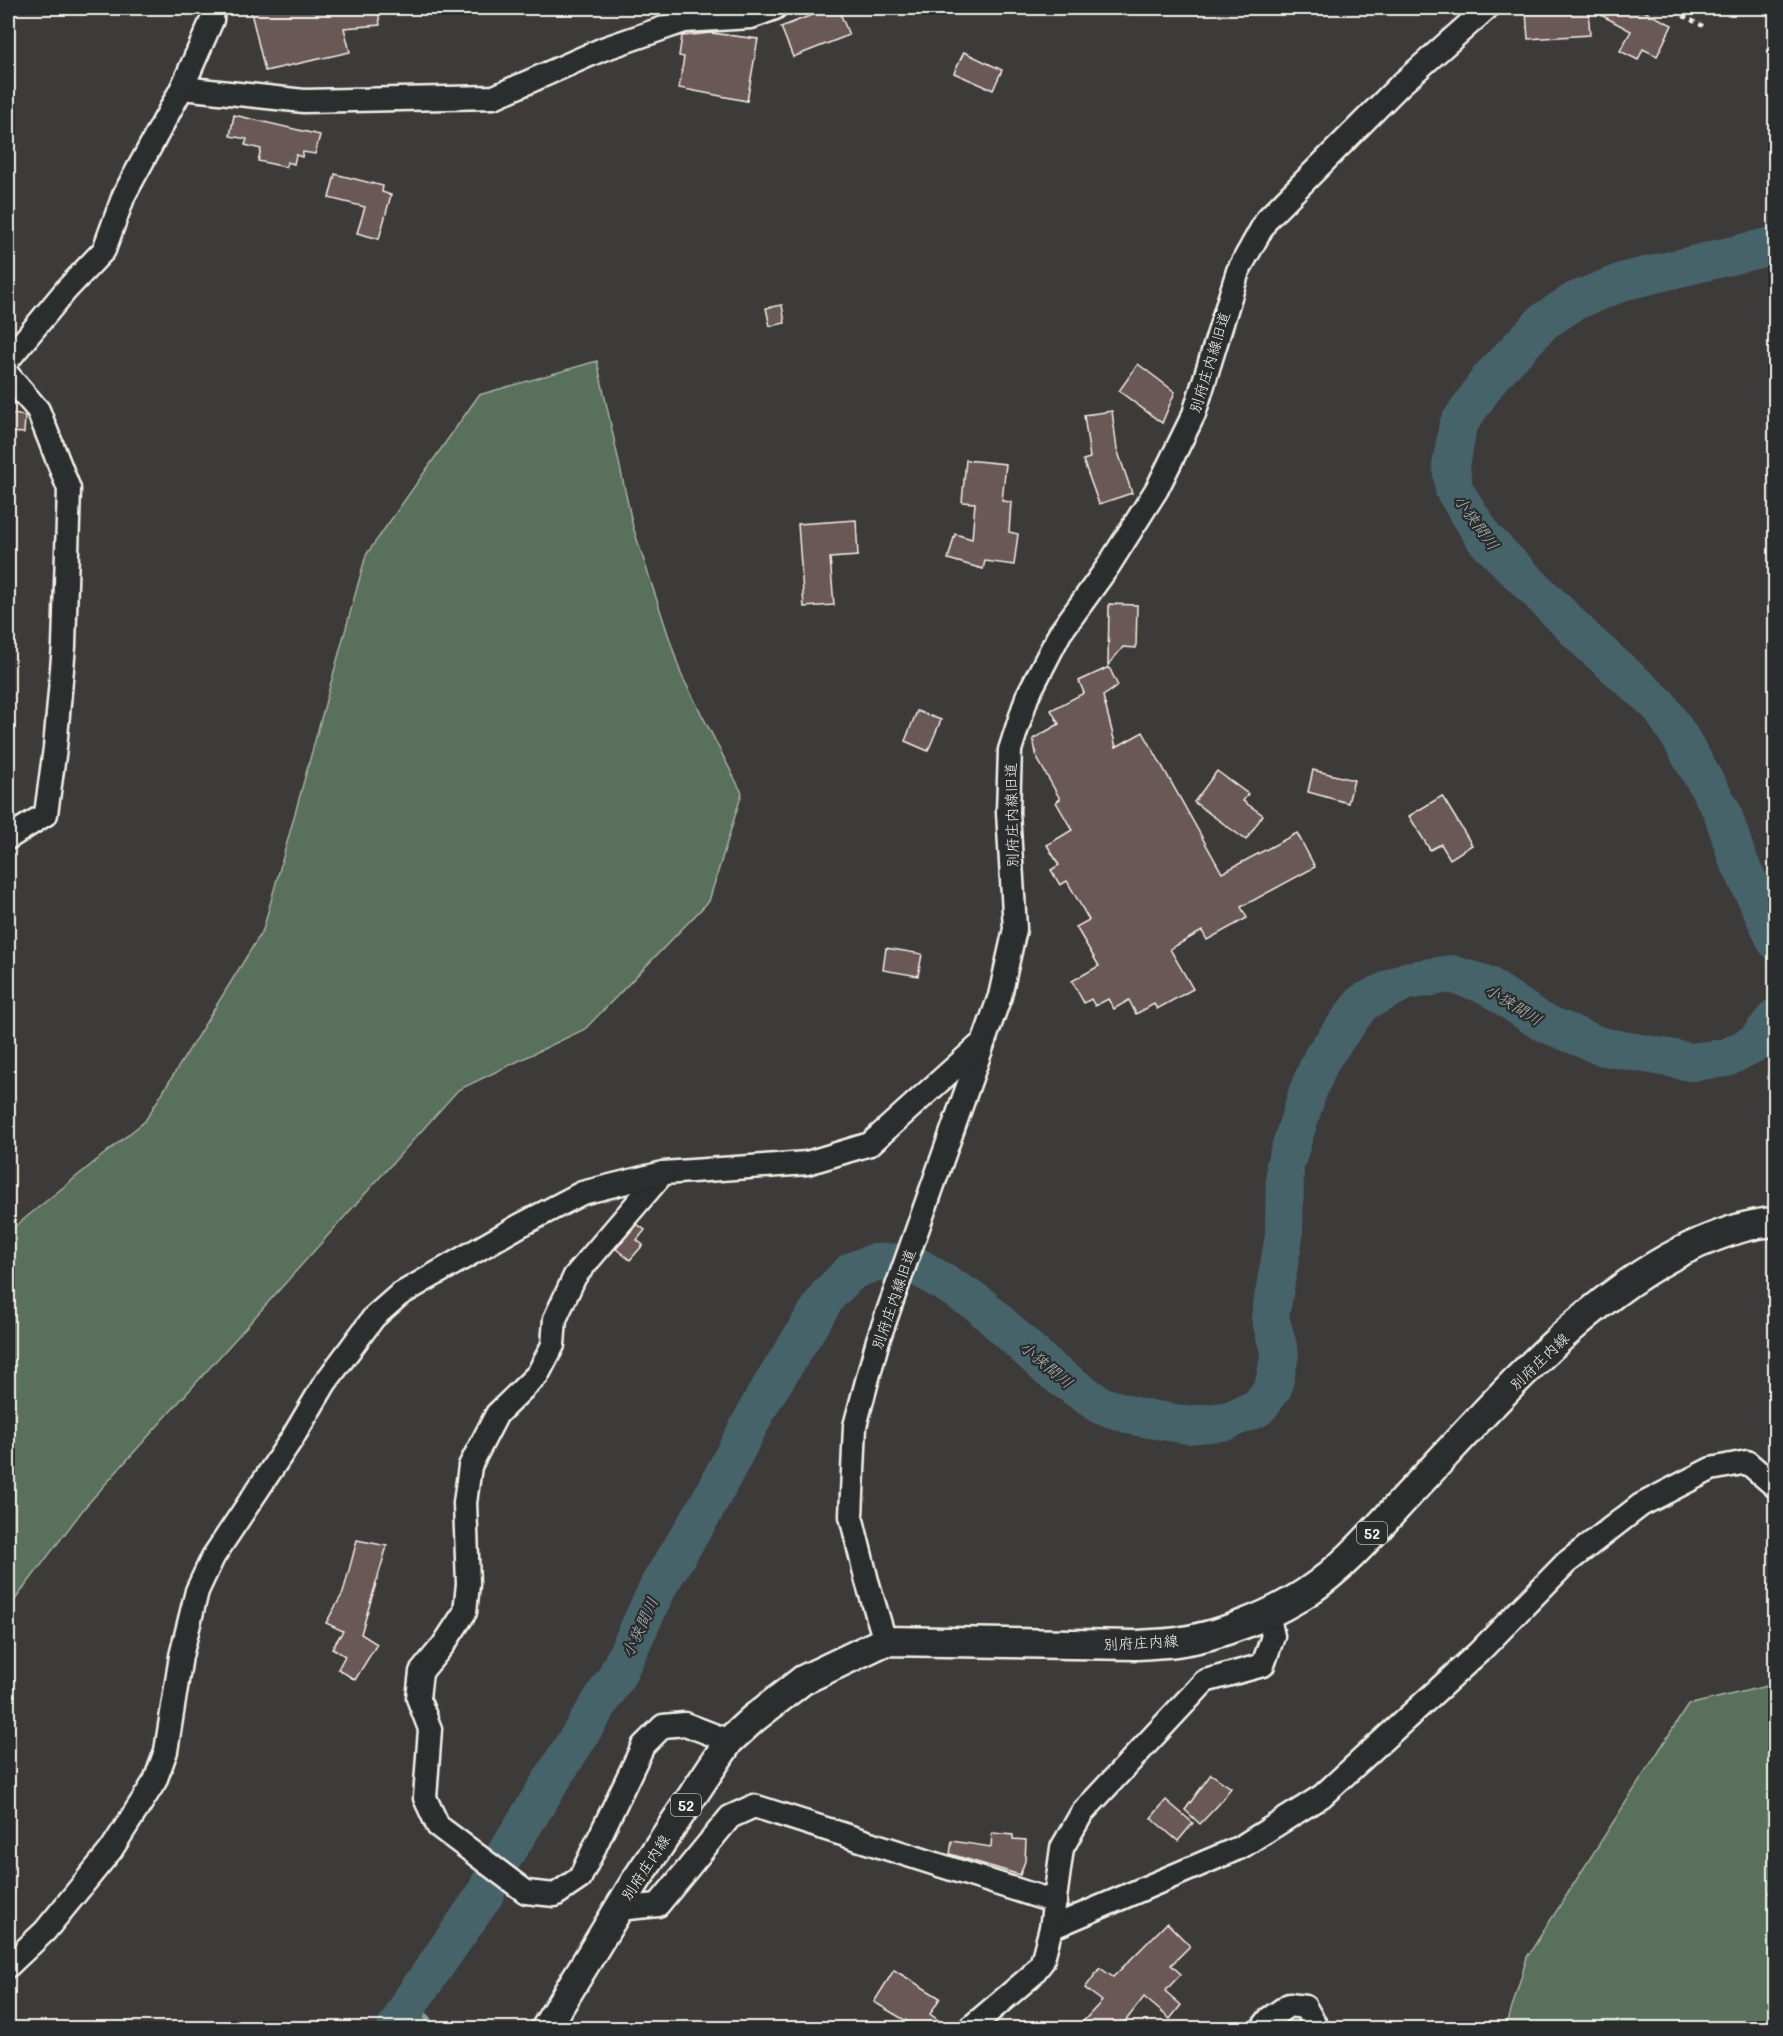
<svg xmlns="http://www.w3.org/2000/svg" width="1783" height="2036" font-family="Mali,'Klee One',sans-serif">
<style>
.green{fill:#59705c;stroke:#a6b0a2;stroke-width:1.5}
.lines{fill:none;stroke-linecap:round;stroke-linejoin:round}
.stream{stroke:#8c9c9d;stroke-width:6}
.river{stroke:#47636b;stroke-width:38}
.building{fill:#6a5857;stroke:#f4f1e8;stroke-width:1.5}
.minor-casing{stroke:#f4f1e8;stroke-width:27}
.major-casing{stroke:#f4f1e8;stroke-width:33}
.path{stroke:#f4f1e8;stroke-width:4;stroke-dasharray:4.5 4.5;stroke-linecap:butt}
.minor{stroke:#2a2d2e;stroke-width:22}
.major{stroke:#2a2d2e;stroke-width:28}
.labels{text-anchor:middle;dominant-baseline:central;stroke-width:4.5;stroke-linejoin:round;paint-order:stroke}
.shield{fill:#2a2d2e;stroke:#b7b6b0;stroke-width:1.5}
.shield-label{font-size:14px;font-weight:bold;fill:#f4f1e8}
.street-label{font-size:15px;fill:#f4f1e8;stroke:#2a2d2e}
.water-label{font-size:16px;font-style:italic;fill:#afb8b6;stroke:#2a2d2e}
</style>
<rect width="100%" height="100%" fill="#3d3a3a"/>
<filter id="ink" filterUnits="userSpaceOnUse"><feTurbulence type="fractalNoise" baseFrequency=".0167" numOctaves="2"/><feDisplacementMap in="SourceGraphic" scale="12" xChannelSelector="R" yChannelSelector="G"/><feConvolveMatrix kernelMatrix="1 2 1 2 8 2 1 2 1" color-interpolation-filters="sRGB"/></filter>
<g filter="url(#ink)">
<!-- green -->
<g class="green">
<path d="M597 361 633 527 681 674 742 793 709 901 585 1029 458 1090 85 1507 8 1609V1232L145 1121 263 930 366 555 479 395Z"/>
<path d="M1775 1684V2028H1506L1527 1957 1688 1705Z"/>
</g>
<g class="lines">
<!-- stream -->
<path class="stream" d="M413 1998 434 2028"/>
<!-- river -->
<g class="river">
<path d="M1776 245 1625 281 1575 301 1544 321 1490 378 1458 425 1451 466 1454 490 1485 539 1589 643 1658 704 1678 734 1722 811 1737 857 1776 941"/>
<path d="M396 2028 413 1998 484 1896 499 1864 616 1677 660 1583 706 1508 762 1401 828 1295 852 1271 873 1263 910 1262 979 1304 1049 1369 1100 1405 1137 1417 1188 1425 1227 1421 1258 1408 1273 1388 1280 1354 1270 1317 1284 1236 1285 1165 1308 1091 1322 1058 1362 1003 1406 981 1451 974 1487 985 1540 1021 1600 1046 1691 1062 1726 1058 1755 1043 1776 1017"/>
</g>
</g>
<!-- building -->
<g class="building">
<path d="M250 8H378L380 25 344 28 350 52 265 71Z"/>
<path d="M830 8H838L849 35 793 57 781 27Z"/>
<path d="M1588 8 1590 35 1528 39 1526 12Z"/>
<path d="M1588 8H1638L1672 25 1657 56 1643 49 1638 60 1620 51 1631 31Z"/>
<path d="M711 33 758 39 747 101 679 88 684 57 679 56 682 36Z"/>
<path d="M964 52 1002 70 993 90 954 73Z"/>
<path d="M234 115 320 135 315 154 303 152 302 157 296 155 294 164 287 162 286 167 258 161 261 149 245 145 247 139 230 136Z"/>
<path d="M335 174 383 186 382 192 391 195 379 239 357 233 365 207 329 198Z"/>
<path d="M782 305 785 323 770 326 766 308Z"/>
<path d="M1138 364 1175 392 1162 423 1119 391Z"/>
<path d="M1112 411 1117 449 1132 493 1099 504 1083 460 1090 458 1084 415Z"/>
<path d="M8 413 25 416 24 433 8 432Z"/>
<path d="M966 460 1006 464 1002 501 1011 502 1009 532 1018 534 1014 565 985 561 983 569 948 559 955 534 972 539 975 503 962 502Z"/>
<path d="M856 520 858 556 830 558 834 605 804 607 798 524Z"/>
<path d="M1109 604 1137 605 1136 648 1123 647 1108 665Z"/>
<path d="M1109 667 1118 686 1103 696 1116 747 1143 732 1222 873 1297 833 1315 867 1241 907 1247 918 1207 940 1202 931 1170 949 1193 989 1157 1009 1154 1004 1136 1014 1129 1000 1114 1009 1108 999 1095 1006 1091 999 1084 1003 1072 981 1099 966 1076 927 1089 920 1067 881 1060 885 1051 870 1059 865 1047 845 1072 830 1056 802 1060 799 1037 758 1033 739 1059 724 1051 710 1084 693 1079 681Z"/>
<path d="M917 711 941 720 928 751 905 741Z"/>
<path d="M1313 770 1354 780 1348 803 1308 792Z"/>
<path d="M1217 771 1248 794 1243 801 1263 815 1246 840 1194 802Z"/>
<path d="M1442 796 1472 845 1450 859 1441 844 1430 850 1409 816Z"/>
<path d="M886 948 922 954 918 976 883 970Z"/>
<path d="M637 1224 645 1230 637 1240 643 1245 630 1260 616 1249Z"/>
<path d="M357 1540 387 1546 361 1634 377 1644 355 1680 338 1669 345 1656 332 1648 343 1631 326 1623 343 1593Z"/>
<path d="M1211 1774 1231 1788 1219 1804 1200 1824 1185 1810Z"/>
<path d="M1166 1800 1193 1823 1178 1841 1151 1818Z"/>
<path d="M992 1833 1013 1835V1839L1026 1840 1025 1861 1020 1875 950 1854 952 1841 991 1847Z"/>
<path d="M1167 1923 1190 1946 1171 1965 1181 1974 1165 1991 1181 2005 1170 2019 1144 1997 1120 2028H1077L1102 2001 1085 1988 1100 1968 1113 1977Z"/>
<path d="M894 1970 940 1998 930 2014 949 2028H918L874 2002Z"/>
</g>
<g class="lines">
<defs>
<g id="minor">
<path d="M182 88 304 101 494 97 603 49 684 21 751 17 775 8"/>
<path d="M8 360 66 290 104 250 124 195 182 88 212 20 213 8"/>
<path d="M8 375 38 410 69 489 64 646 55 748 46 814 8 838"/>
<path d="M885 1641 867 1581 851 1516 855 1426 878 1340 1000 996 1015 929 1008 812 1010 750 1027 697 1060 633 1107 568 1157 489 1194 414 1238 271 1267 219 1399 86 1487 8"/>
<path d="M729 1741 685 1724 663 1726 643 1746 580 1878 555 1895 526 1892 438 1826 425 1798 430 1729 418 1698 421 1672 444 1644 465 1612 468 1584 465 1503 470 1466 497 1414 538 1374 553 1345 555 1319 575 1276 663 1173 807 1163 870 1144 981 1044"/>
<path d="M618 1909 658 1905 730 1817 754 1806 1055 1902"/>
<path d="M1051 1928 1241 1847 1322 1796 1479 1652 1566 1563 1606 1532 1641 1505 1711 1469 1747 1462 1776 1487"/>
<path d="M8 1966 45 1931 111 1850 155 1781 166 1751 181 1656 197 1591 213 1557 293 1437 325 1383 374 1317 399 1295 519 1226 582 1193 663 1173"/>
<path d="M970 2028 1031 1976 1042 1962 1051 1928 1062 1848 1082 1813 1205 1681 1263 1665 1273 1636 1268 1613"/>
<path d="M1262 2028 1270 2018 1289 2005 1305 2007 1317 2028"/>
</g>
<path id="major" d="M546 2028 635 1882 729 1741 753 1719 803 1680 885 1641 1136 1645C1149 1644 1163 1644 1177 1642 1219 1636 1271 1616 1307 1592 1346 1566 1377 1528 1408 1495 1493 1405 1597 1280 1714 1237 1734 1229 1755 1223 1776 1222"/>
</defs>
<!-- minor casing -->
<use href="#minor" class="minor-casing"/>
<!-- major casing -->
<use href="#major" class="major-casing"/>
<!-- path -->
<path class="path" d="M1667 8 1703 26"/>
<!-- minor -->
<use href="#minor" class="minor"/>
<!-- major -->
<use href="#major" class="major"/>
</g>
</g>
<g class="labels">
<!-- shield labels -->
<g class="shield">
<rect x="1357" y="1522" width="30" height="22" rx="4.5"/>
<rect x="671" y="1794" width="30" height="22" rx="4.5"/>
</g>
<g class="shield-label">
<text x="1372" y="1533">52</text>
<text x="686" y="1805">52</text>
</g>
<!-- street labels -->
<g class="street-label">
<text transform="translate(1209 362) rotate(-73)">別府庄内線旧道</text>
<text transform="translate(1011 815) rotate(-91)">別府庄内線旧道</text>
<text transform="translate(893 1299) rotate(-71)">別府庄内線旧道</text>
<text transform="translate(1539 1361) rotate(-44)">別府庄内線</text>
<text transform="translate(1141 1642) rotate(-3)">別府庄内線</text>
<text transform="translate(645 1867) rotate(-57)">別府庄内線</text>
</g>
<!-- water labels -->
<g class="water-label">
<text transform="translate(1477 522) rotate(54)">小狭間川</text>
<text transform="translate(1514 1004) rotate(32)">小狭間川</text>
<text transform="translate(1047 1364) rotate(40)">小狭間川</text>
<text transform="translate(639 1627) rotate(-65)">小狭間川</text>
</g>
</g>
<!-- margin -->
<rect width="1783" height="2036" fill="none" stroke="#2a2d2e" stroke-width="30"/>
<rect x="15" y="15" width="1753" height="2006" fill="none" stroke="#f4f1e8" stroke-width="2" filter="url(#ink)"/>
</svg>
